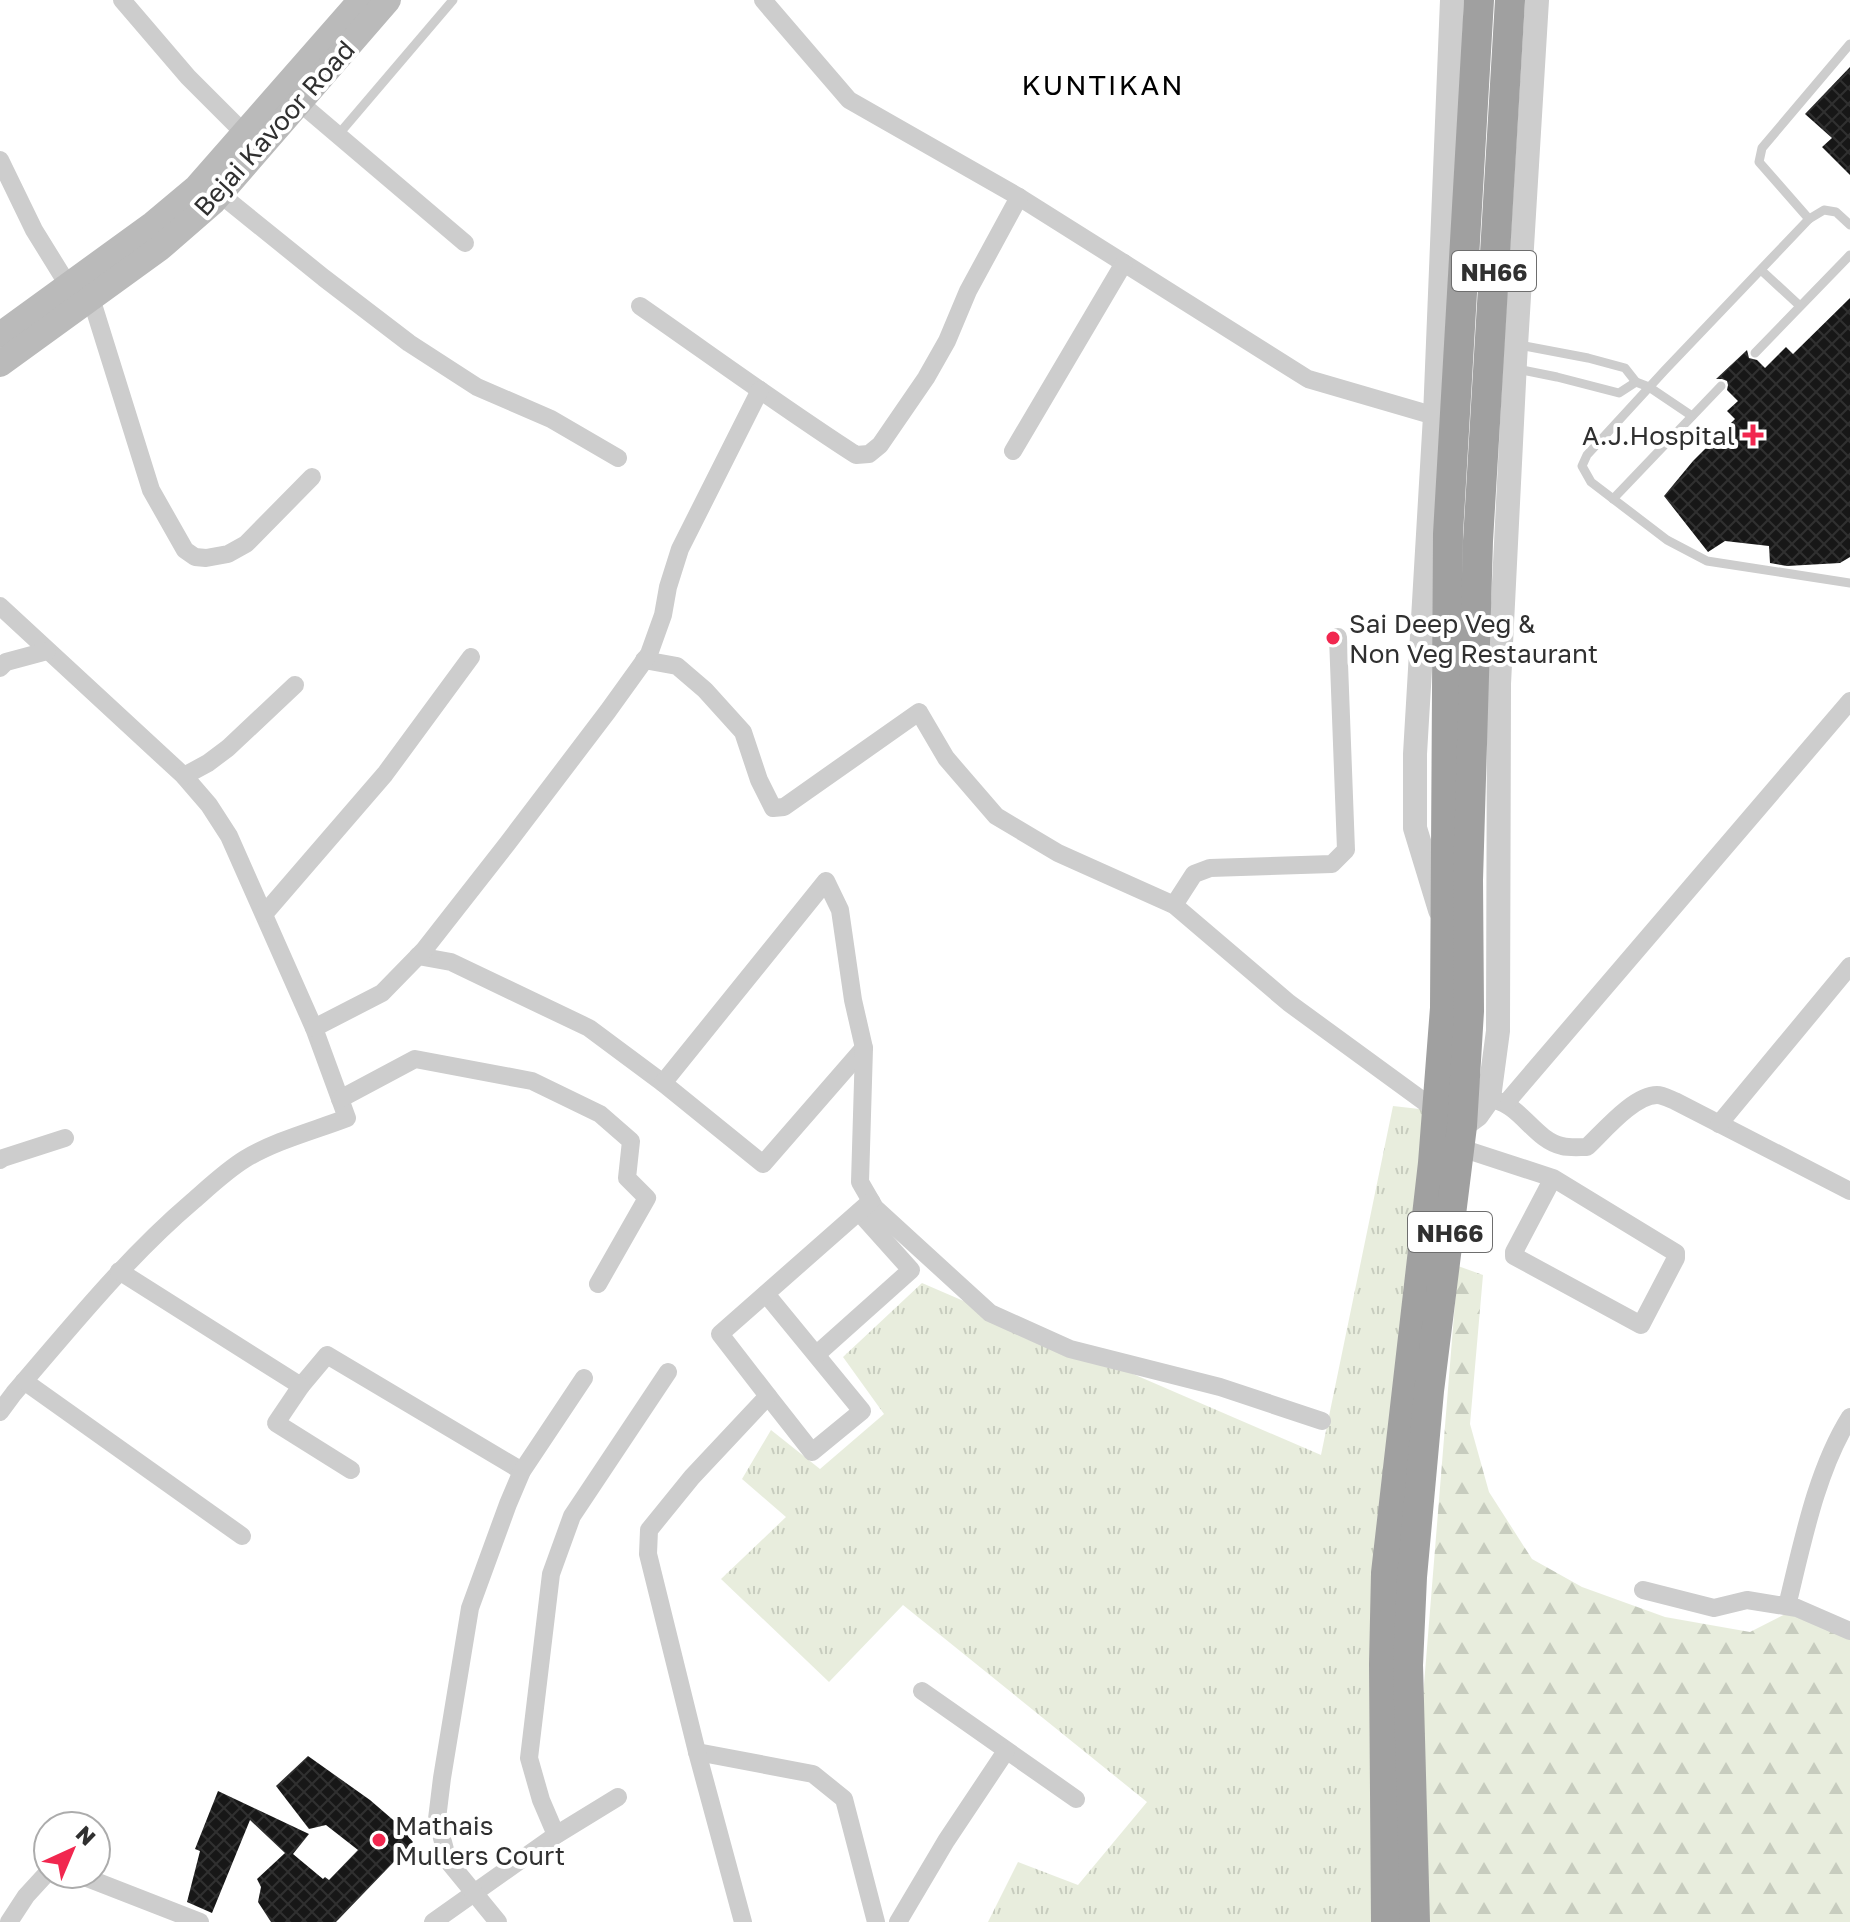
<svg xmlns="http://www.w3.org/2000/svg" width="1850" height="1922" font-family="'Golos Text',sans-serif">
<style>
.grass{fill:url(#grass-tufts)}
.forest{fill:url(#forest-firs)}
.building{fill:url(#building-cross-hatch)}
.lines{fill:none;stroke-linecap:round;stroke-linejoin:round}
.service{stroke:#cdcdcd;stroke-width:9}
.minor{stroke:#cdcdcd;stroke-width:18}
.tertiary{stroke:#cdcdcd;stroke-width:24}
.secondary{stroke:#bababa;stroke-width:26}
.trunk{stroke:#a0a0a0;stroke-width:30}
.poi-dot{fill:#f1274f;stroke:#fff;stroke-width:3}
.labels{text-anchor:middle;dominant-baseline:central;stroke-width:8;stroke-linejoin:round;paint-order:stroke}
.shield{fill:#fff;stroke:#6e6e6e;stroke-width:2}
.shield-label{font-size:24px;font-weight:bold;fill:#303030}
.street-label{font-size:26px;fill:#303030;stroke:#fff}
.poi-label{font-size:26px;fill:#303030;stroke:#fff;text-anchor:start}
.neighbourhood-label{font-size:28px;letter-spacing:2px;fill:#000;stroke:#fff}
</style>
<defs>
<pattern id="grass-tufts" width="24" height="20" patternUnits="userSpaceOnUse" patternTransform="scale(2)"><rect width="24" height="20" fill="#e8eddd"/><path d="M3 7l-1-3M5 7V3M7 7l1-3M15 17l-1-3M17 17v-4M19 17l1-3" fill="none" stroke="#c7ccbe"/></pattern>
<pattern id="forest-firs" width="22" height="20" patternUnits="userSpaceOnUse" patternTransform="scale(2)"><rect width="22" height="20" fill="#e8eddd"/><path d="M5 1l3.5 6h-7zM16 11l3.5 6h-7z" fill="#c7ccbe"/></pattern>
<pattern id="building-cross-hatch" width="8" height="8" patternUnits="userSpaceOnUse" patternTransform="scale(2)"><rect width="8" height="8" fill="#171717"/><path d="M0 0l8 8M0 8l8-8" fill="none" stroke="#303030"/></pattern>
</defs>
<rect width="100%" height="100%" fill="#fff"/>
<!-- grass -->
<path class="grass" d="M1393 1106 1437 1111 1386 1922H988L1018 1862 1078 1885 1147 1802 903 1605 829 1682 721 1579 786 1517 742 1479 771 1430 820 1469 884 1414 843 1357 922 1283 1321 1455Z"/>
<!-- forest -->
<path class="forest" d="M1458 1266 1483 1275 1470 1424 1489 1492 1532 1559 1582 1587 1665 1617 1750 1632 1797 1608 1850 1631V1922H1400L1413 1820Z"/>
<!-- building -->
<g class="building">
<path d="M1850 67V175L1822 147 1832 138 1805 114Z"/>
<path d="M1850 298V557L1840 563 1787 566 1770 563 1769 546 1725 541 1708 552 1664 496 1693 461 1735 419 1727 411 1738 401 1727 390 1728 385 1727 381 1722 379H1716L1747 350 1749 358 1757 360 1765 368 1786 347 1793 354Z"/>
<path d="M308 1756 370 1800 399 1825 413 1842 336 1922H271L258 1902 261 1887 257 1879 285 1853 250 1820 212 1913 187 1902 200 1851 195 1849 218 1791 309 1834 293 1854 323 1879 325 1877 329 1880 358 1850 326 1825 309 1829 276 1786Z"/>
</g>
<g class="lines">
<!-- service -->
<g class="service">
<path d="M338 135 453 0"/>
<path d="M1809 219 1759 162 1762 148 1850 44"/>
<path d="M1850 225 1836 212 1824 210 1809 219 1665 370 1587 455 1582 466 1591 482 1667 540 1707 561 1850 583"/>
<path d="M1761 270 1800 306"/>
<path d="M1519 345 1588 358 1625 368 1636 382 1649 387 1692 416"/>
<path d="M1755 353 1850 255"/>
<path d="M1517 369 1557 377 1619 393 1636 382"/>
<path d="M1613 499 1721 386"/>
</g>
<!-- minor -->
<g class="minor">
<path d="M122 0 188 77 244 133"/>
<path d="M763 0 849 100 1019 197 1308 379 1435 416"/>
<path d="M299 102 465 243"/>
<path d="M0 160 34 230 68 285"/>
<path d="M220 194 324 278 409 343 477 387 551 419 618 458"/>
<path d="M91 298 151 490 185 550 195 557 206 558 228 554 246 544 312 477"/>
<path d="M640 306C712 356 783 408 856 455L869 454 880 445 926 378 947 341 968 291 1019 197"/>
<path d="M1013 451 1124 263"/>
<path d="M0 606 184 776 209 805 229 836 314 1028 347 1118C313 1131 277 1140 245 1159 227 1170 209 1187 193 1201 126 1258 71 1327 14 1393L0 1412"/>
<path d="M644 660 677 666 705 690 743 732 759 780 773 808 784 807 919 712 946 758 996 816 1058 853 1174 905 1289 1003 1437 1111"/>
<path d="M0 668 6 662 47 651"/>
<path d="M184 776 208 763 228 748 295 685"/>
<path d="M1174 905 1194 874 1210 868 1332 864 1346 850 1338 637"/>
<path d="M265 913 385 774 471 657"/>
<path d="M418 956 451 962 589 1028 663 1083 763 1164 864 1048"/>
<path d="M314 1028 382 993 424 950 507 844 608 711 649 654 663 615 668 587 680 549 760 390"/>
<path d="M663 1083 826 881 840 910 853 1000 864 1048 860 1182 875 1208 990 1313 1070 1349 1220 1387 1322 1421"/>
<path d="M340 1099 415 1059 532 1081 600 1114 631 1141 627 1178 647 1198 598 1284"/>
<path d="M1495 1100C1522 1107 1535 1140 1562 1146 1570 1148 1579 1147 1587 1147 1604 1131 1634 1095 1657 1095 1663 1095 1670 1099 1675 1101L1850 1191"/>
<path d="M1506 1103 1850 701"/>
<path d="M1719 1124 1850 966"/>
<path d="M1461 1148 1553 1178 1676 1253V1258L1641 1325 1514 1256V1252L1553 1178"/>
<path d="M0 1160 3 1158 65 1138"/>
<path d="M119 1271 301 1386 327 1355 522 1471"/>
<path d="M766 1294 862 1411 812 1452 768 1396"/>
<path d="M817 1354 911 1270 859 1212"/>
<path d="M24 1381 242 1536"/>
<path d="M301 1386 276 1423 351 1470"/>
<path d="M1643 1590 1714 1608 1747 1600 1797 1608 1850 1631"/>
<path d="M1787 1606C1802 1545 1816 1471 1850 1417"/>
<path d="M922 1691 1076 1799"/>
<path d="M697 1752 813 1774 844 1799 876 1922"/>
<path d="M556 1835 541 1800 529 1758 551 1574 572 1516 668 1372"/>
<path d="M77 1874 200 1922"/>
<path d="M9 1922 26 1896 48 1872"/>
<path d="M433 1922 556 1835 618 1797"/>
<path d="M498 1922 448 1861 437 1819 442 1778 470 1608 508 1504 522 1471 584 1378"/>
<path d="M743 1922 697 1752 648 1554 649 1530 692 1477 768 1396 720 1334 871 1201"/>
<path d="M898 1922 946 1841 1006 1751"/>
</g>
<!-- tertiary -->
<g class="tertiary">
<path d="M1440 910 1415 828V754L1435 416 1452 0"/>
<path d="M1462 1126 1477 1115 1489 1098 1498 1031 1499 684 1515 362 1537 0"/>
</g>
<!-- secondary -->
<g class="secondary">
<path d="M0 335 153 224 196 188 361 0"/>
<path d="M0 364 160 248 213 202 388 0"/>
</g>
<!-- trunk -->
<g class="trunk">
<path d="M1386 1922 1384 1664 1386 1573 1433 1163 1445 1008 1448 534 1479 0"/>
<path d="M1415 1922 1408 1665 1412 1577 1429 1391 1462 1126 1469 1011 1468 880 1478 541 1510 0"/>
</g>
</g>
<!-- markers -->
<g class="poi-dot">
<path d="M1749 423h8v8h8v8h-8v8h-8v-8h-8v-8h8z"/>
<circle cx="1333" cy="638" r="8"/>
<circle cx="379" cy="1840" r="8"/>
</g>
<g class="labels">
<!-- shield labels -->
<g class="shield">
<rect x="1452" y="251" width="84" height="40" rx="6"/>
<rect x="1408" y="1212" width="84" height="40" rx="6"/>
</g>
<g class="shield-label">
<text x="1494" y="271">NH66</text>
<text x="1450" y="1232">NH66</text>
</g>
<!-- street labels -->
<g class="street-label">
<text transform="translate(274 128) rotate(-48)">Bejai Kavoor Road</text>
</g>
<!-- poi labels -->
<g class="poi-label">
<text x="1735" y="435" text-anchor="end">A.J.Hospital</text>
<text x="1349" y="623">Sai Deep Veg &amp;<tspan x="1349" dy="30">Non Veg Restaurant</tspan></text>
<text x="395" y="1825">Mathais<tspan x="395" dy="30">Mullers Court</tspan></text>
</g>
<!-- neighbourhood labels -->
<g class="neighbourhood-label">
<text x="1103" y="84">KUNTIKAN</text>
</g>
</g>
<!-- north arrow -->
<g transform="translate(72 1850) rotate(44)"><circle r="38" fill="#ffffff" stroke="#acacac" stroke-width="2"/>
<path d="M0-6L14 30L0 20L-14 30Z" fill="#f1274f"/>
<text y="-12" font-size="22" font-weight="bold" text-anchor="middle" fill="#303030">N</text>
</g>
</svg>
